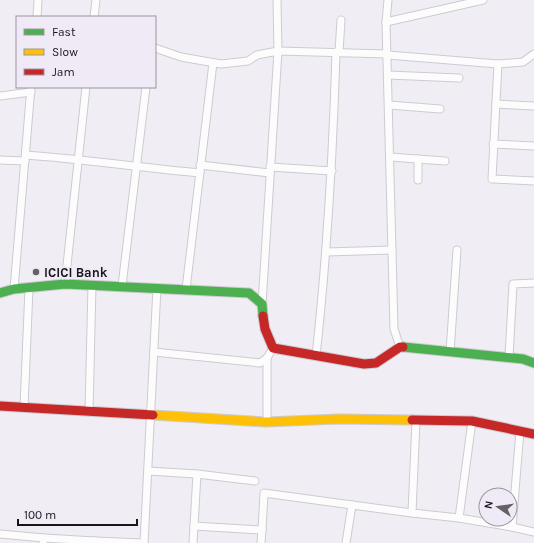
<svg xmlns="http://www.w3.org/2000/svg" width="534" height="543" font-family="Karla,sans-serif">
<style>
.lines{fill:none;stroke-linecap:round;stroke-linejoin:round}
.street-casing{stroke:#cdcbd1;stroke-width:9}
.fast-casing{stroke:#cdcbd1;stroke-width:11}
.slow-casing{stroke:#cdcbd1;stroke-width:11}
.jam-casing{stroke:#cdcbd1;stroke-width:11}
.street{stroke:#fdfcfd;stroke-width:7}
.fast{stroke:#4caf50;stroke-width:9}
.slow{stroke:#ffc107;stroke-width:9}
.jam{stroke:#c62828;stroke-width:9}
.poi-dot{fill:#636166;stroke:#f0eaf7;stroke-width:1.5}
.labels{text-anchor:middle;dominant-baseline:central;stroke-width:4;stroke-linejoin:round;paint-order:stroke}
.poi-label{font-size:13px;font-weight:bold;fill:#17151a;stroke:#f0eaf7;text-anchor:start}
</style>
<rect width="100%" height="100%" fill="#f0edf4"/>
<g class="lines">
<defs>
<g id="street">
<path d="M388 0 386 22 394 329 400 347"/>
<path d="M37 17 38 0"/>
<path d="M94 17 96 0"/>
<path d="M386 22 483 0"/>
<path d="M155 48 181 57 221 64 248 61 257 55 278 51 387 54"/>
<path d="M339 52 341 20"/>
<path d="M388 55 498 64 523 62 534 54"/>
<path d="M498 64 492 179 534 181"/>
<path d="M388 75 459 78"/>
<path d="M0 96 31 92"/>
<path d="M496 104 534 106"/>
<path d="M389 105 440 109"/>
<path d="M493 144 534 146"/>
<path d="M26 155C84 159 141 168 200 173"/>
<path d="M390 157 445 161"/>
<path d="M0 160 25 161"/>
<path d="M200 165 270 173"/>
<path d="M270 167 332 171"/>
<path d="M418 180V159"/>
<path d="M327 252 392 250"/>
<path d="M65 284 86 87"/>
<path d="M122 286 146 87"/>
<path d="M14 289 31 87"/>
<path d="M186 289 213 63"/>
<path d="M262 304 278 51 277 0"/>
<path d="M154 352 260 363 267 358 273 348"/>
<path d="M450 352 457 250"/>
<path d="M316 356C327 255 333 154 336 52"/>
<path d="M509 357 513 284 534 283"/>
<path d="M267 358V422"/>
<path d="M24 408 29 288"/>
<path d="M89 412 92 285"/>
<path d="M416 421 412 513 459 518 512 527"/>
<path d="M520 431 512 527 534 532"/>
<path d="M148 471 197 474"/>
<path d="M459 518 472 421"/>
<path d="M194 526 262 530 264 493 352 505"/>
<path d="M0 534 44 538 43 543"/>
<path d="M44 538 95 541V543"/>
<path d="M95 541 144 543"/>
<path d="M144 543 157 288"/>
<path d="M193 543 197 474 255 481"/>
<path d="M261 543 262 530"/>
<path d="M346 543 352 505 412 513"/>
</g>
<g id="fast">
<path d="M0 293 14 289 65 284 249 293 262 304 263 316"/>
<path d="M403 347 523 359 534 363"/>
</g>
<path id="slow" d="M153 415 266 422 339 419 412 420"/>
<g id="jam">
<path d="M263 316 265 329 273 348 364 364 376 363 400 347H403"/>
<path d="M0 406 153 415"/>
<path d="M412 420 472 421 534 434"/>
</g>
</defs>
<!-- street casing -->
<use href="#street" class="street-casing"/>
<!-- fast casing -->
<use href="#fast" class="fast-casing"/>
<!-- slow casing -->
<use href="#slow" class="slow-casing"/>
<!-- jam casing -->
<use href="#jam" class="jam-casing"/>
<!-- street -->
<use href="#street" class="street"/>
<!-- fast -->
<use href="#fast" class="fast"/>
<!-- slow -->
<use href="#slow" class="slow"/>
<!-- jam -->
<use href="#jam" class="jam"/>
</g>
<!-- markers -->
<circle class="poi-dot" cx="36" cy="272" r="4"/>
<g class="labels">
<!-- poi labels -->
<g class="poi-label">
<text x="44" y="272">ICICI Bank</text>
</g>
</g>
<!-- legend -->
<rect x="16" y="16" width="140" height="72" fill="#f0eaf7" stroke="#99959f"/>
<rect x="24" y="29" width="20" height="6" fill="#4caf50" stroke="#99959f"/>
<text x="52" y="36" font-size="12" fill="#17151a">Fast</text>
<rect x="24" y="49" width="20" height="6" fill="#ffc107" stroke="#99959f"/>
<text x="52" y="56" font-size="12" fill="#17151a">Slow</text>
<rect x="24" y="69" width="20" height="6" fill="#c62828" stroke="#99959f"/>
<text x="52" y="76" font-size="12" fill="#17151a">Jam</text>
<!-- north arrow -->
<g transform="translate(498 507) rotate(283)"><circle r="19" fill="#f0eaf7" stroke="#99959f"/>
<path d="M0-3L7 15L0 10L-7 15Z" fill="#636166"/>
<text y="-6" font-size="11" font-weight="bold" text-anchor="middle" fill="#17151a">N</text>
</g>
<!-- scale -->
<path d="M18 519v6h119v-6" fill="none" stroke="#17151a" stroke-width="2"/>
<text x="24" y="519" font-size="12" fill="#17151a" stroke="#f0eaf7" stroke-width="3" paint-order="stroke">100 m</text>
</svg>
